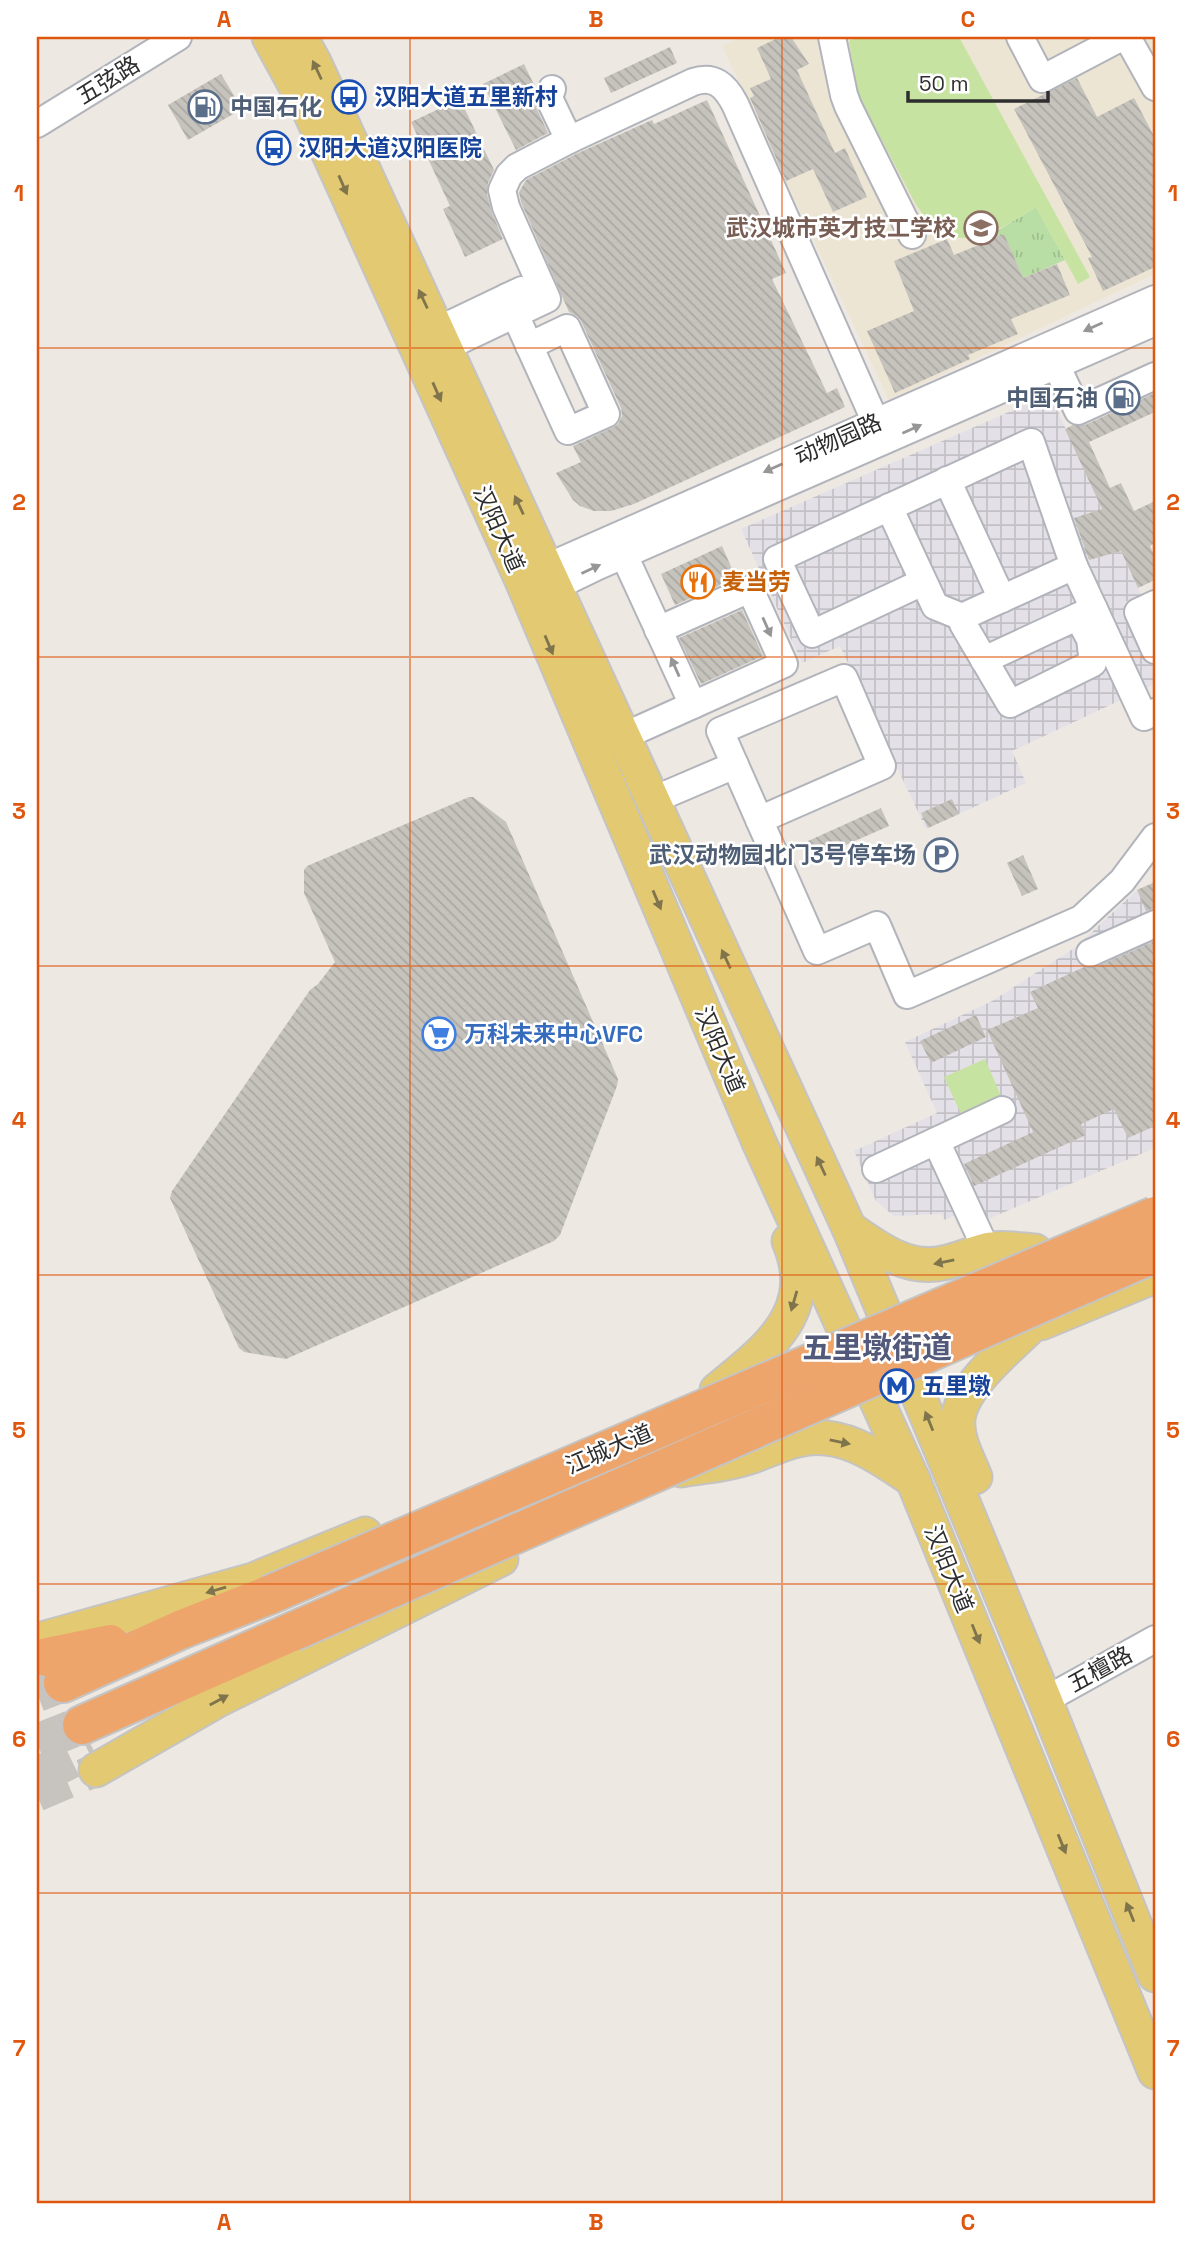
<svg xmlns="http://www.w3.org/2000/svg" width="1192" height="2241" font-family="'Space Grotesk','Noto Sans SC',sans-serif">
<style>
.industrial{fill:url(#industrial-grid)}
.education{fill:#ede5d4}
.grass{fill:url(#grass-tufts)}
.pitch{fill:#c7e3a2}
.building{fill:url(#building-back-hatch)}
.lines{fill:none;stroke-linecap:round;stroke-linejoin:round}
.major-tunnel{stroke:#c7c3be;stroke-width:33;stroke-dasharray:33 17;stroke-linecap:butt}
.highway-tunnel{stroke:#c7c3be;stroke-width:38;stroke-dasharray:38 19;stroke-linecap:butt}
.minor-casing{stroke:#b2b4bc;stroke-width:30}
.major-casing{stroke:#c4c4c4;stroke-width:37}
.highway-casing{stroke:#c4c4c4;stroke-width:42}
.minor{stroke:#fff;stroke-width:26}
.major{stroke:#e3c971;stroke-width:33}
.highway{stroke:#eea56c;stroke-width:38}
.highway-bridge-casing{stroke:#c4c4c4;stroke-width:42;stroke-linecap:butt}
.highway-bridge{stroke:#eea56c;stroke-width:38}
.oneway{fill:#7f744c}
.oneway2{fill:#969696}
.grid{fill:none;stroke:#df570e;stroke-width:2;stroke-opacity:0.55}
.labels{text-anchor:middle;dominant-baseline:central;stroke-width:5;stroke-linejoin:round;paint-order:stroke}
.street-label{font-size:23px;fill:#2e2e2e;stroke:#fff}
.transit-label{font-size:23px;font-weight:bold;fill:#164399;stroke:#fff;text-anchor:start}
.service-label{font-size:23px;font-weight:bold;fill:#4e5e75;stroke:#fff;text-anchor:end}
.education-label{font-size:23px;font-weight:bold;fill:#785e54;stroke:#fff;text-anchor:end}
.food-label{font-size:23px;font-weight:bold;fill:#c56008;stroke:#fff;text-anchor:start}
.shop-label{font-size:23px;font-weight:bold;fill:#366cbe;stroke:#fff;text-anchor:start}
.district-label{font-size:30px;font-weight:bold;fill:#52597a;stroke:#fff}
.neatline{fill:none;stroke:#df570e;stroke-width:2.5}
.grid-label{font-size:23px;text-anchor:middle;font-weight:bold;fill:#df570e}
</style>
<defs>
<pattern id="industrial-grid" width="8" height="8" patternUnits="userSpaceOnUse" patternTransform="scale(1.75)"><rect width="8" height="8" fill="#e3e1e7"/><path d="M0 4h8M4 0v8" fill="none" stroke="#c3c1c6"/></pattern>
<pattern id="grass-tufts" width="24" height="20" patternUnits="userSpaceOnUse" patternTransform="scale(1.75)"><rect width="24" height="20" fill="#b8dda5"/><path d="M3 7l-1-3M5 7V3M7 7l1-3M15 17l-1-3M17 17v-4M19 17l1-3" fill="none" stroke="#9ebe8e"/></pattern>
<pattern id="building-back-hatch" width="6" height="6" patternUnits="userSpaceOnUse" patternTransform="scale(1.75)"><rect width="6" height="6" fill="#c6c3bd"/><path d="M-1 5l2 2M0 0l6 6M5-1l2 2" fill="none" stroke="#aaa8a3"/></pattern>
</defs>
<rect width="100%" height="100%" fill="#ede8e2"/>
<!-- industrial -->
<g class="industrial">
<path d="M1050 394 1141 595 1123 603 1155 670V684L1012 751 1026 783 926 829 840 646 802 663 741 529Z"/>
<path d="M1155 882V1148L981 1222 969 1208 945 1220 941 1214 894 1216 876 1201 854 1151 937 1113 905 1042 992 1001 1076 947 1137 890Z"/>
</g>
<!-- education -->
<path class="education" d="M742 37H1155V274L889 400 722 46Z"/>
<!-- grass -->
<path class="grass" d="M1036 207 1065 260 1023 278 1004 235 999 237 997 231Z"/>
<!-- pitch -->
<g class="pitch">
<path d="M856 37H959L1090 277 1078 284 1036 207C990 235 956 261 916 205L857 93 849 41Z"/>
<path d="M985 1059 1001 1096 961 1114 944 1077Z"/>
</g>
<!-- building -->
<g class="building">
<path d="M780 37H791L809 64 797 70 835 153 845 148 867 197 833 212 813 169 786 181 750 98 754 96 750 88 771 79 757 48Z"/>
<path d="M670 47 677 63 611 93 604 78Z"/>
<path d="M524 64 536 89 535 105 548 133 516 150 483 84Z"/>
<path d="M221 74 242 109 188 140 168 105Z"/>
<path d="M1077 78 1097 117 1134 98 1155 138V267L1103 291 1088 258 1092 257 1014 109Z"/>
<path d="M460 99 494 170 488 183 487 194 492 213 503 239 465 257 443 209 450 206 411 122Z"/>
<path d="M707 100 786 273 772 279 827 393 837 388 845 407 634 504 611 511H594L580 506 573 500 556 473 581 462 573 446 612 428 618 424 622 416 621 408 581 321 577 316 569 312 521 202 519 192 526 180 576 154 652 120 654 124Z"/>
<path d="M997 231 999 237 1004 234 1023 278 1057 264 1070 295 1011 319 1018 334 968 355 970 359 895 393 867 331 914 311 894 261 947 239 954 255 986 242 984 236Z"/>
<path d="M1155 393V412L1089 442 1110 488 1121 483 1134 511 1155 501V543L1150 546 1155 557V580L1138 588 1121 551 1089 560 1074 518 1102 509 1065 429 1073 425H1085Z"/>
<path d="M722 546 736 578 675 605 661 574Z"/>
<path d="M742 610 763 656 701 684 679 638Z"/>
<path d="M469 797H473L506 822 618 1079 617 1086 560 1235 554 1241 286 1359 244 1352 239 1348 170 1198 172 1191 310 990 318 984 335 962 304 893V870L307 866Z"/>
<path d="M952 799 959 814 928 828 921 813Z"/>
<path d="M881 808 889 826 816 858 808 841Z"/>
<path d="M1023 855 1038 889 1022 896 1007 863Z"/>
<path d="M1155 882V908L1146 911 1137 890Z"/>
<path d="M1155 941V1126L1128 1138 1114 1109 1081 1124 1086 1135 974 1186 964 1164 1033 1132 987 1030 1038 1008 1030 992 1084 967H1096Z"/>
<path d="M976 1015 986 1037 931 1063 920 1041Z"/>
</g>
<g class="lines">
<!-- major-tunnel -->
<path class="major-tunnel" d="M37 1795 96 1770"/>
<!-- highway-tunnel -->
<g class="highway-tunnel">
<path d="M37 1693 63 1683"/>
<path d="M37 1743 82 1725"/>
<path d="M37 1776 93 1749"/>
</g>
<defs>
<g id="minor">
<path d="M832 37 844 95 848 106 912 235"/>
<path d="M1020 37 1042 79 1122 37"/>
<path d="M1127 37 1155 87"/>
<path d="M552 89 549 98 569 140 693 82C714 75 725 85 735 104L876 423"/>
<path d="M37 124 178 37"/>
<path d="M507 297 568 431 606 414 567 328 529 346"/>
<path d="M438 330 522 290"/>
<path d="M446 347 547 299 506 207 502 190 509 175 517 167 569 140"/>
<path d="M1056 365 1078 411 1155 376"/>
<path d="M947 480 1002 599"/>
<path d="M889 507 935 606 962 617 1074 566 1144 717 1155 712"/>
<path d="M624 555 693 705 624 736"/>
<path d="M529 575 1155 299"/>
<path d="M923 582 812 634 777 559 1031 442 1074 566"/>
<path d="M538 595 598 566 1155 322"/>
<path d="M1155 604 1138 612 1155 650"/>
<path d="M962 617 963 624 1010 704 1093 663 1090 639 1078 617"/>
<path d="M658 630 750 589 784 664 693 705"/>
<path d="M984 660 1094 609"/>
<path d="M653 800 735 765"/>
<path d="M759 820 882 766 844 678 720 731 817 951 877 925 907 995 1081 919 1122 881 1155 837"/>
<path d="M1090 953 1155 924"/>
<path d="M936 1141 987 1251"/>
<path d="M876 1169 1002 1110"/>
<path d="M1045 1700 1155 1639"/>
</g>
<g id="major">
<path d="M269 37 311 114 521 578 759 1142 913 1480 1155 2072"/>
<path d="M300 37 314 62 849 1228 1045 1700 1155 1975"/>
<path d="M849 1228C877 1248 908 1271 943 1263 959 1260 975 1252 991 1249 1005 1247 1021 1250 1035 1251"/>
<path d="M1041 1323 1155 1276"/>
<path d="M717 1390C766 1350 819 1312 789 1241"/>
<path d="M681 1470C703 1466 726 1465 746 1458 763 1453 780 1444 798 1440 841 1429 879 1457 913 1480"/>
<path d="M975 1477C968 1459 956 1439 958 1419 961 1387 1006 1351 1028 1329"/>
<path d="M42 1639 253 1580 365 1534"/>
<path d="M96 1770 218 1700 501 1559"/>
</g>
<g id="highway">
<path d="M47 1657 110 1644"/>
<path d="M63 1683 180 1630 269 1595"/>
<path d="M82 1725 292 1632"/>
</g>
</defs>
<!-- minor casing -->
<use href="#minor" class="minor-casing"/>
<!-- major casing -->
<use href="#major" class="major-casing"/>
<!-- highway casing -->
<use href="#highway" class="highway-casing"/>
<!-- minor -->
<use href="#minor" class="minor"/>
<!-- major -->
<use href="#major" class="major"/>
<!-- highway -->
<use href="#highway" class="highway"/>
<defs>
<g id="highway-bridge">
<path d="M269 1595 1155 1216"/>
<path d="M292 1632 1155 1253"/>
</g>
</defs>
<!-- highway-bridge casing -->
<use href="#highway-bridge" class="highway-bridge-casing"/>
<!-- highway-bridge -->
<use href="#highway-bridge" class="highway-bridge"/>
</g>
<!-- one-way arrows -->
<defs><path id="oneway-solid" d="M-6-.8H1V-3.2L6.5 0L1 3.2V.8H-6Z" transform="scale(1.75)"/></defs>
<g class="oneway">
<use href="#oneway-solid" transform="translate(317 70) rotate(-115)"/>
<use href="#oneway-solid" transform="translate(343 185) rotate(66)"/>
<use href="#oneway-solid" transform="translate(423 299) rotate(-115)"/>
<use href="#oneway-solid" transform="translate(437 392) rotate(66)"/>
<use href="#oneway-solid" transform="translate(519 505) rotate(-115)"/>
<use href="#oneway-solid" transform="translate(549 645) rotate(67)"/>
<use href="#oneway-solid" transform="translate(657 900) rotate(67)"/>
<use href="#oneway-solid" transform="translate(726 959) rotate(-115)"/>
<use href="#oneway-solid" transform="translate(821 1166) rotate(-115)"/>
<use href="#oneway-solid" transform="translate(944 1262) rotate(168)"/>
<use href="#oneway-solid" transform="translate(794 1301) rotate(106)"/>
<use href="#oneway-solid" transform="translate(929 1421) rotate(-112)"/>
<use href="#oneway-solid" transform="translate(840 1442) rotate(12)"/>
<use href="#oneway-solid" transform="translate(216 1590) rotate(164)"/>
<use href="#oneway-solid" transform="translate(976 1634) rotate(68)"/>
<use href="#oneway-solid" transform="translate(219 1700) rotate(-28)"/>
<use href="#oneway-solid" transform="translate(1062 1844) rotate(68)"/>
<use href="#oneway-solid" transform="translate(1130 1912) rotate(-112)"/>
</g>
<g class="oneway2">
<use href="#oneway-solid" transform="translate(1093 327) rotate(156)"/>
<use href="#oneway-solid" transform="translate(912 429) rotate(-24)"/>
<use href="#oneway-solid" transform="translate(773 468) rotate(156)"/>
<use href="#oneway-solid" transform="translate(591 569) rotate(-25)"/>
<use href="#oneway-solid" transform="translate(767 627) rotate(66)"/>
<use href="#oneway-solid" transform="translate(675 667) rotate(-114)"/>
</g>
<!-- grid -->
<path class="grid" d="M410 37V2204M782 37V2204M37 348H1155M37 657H1155M37 966H1155M37 1275H1155M37 1584H1155M37 1893H1155"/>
<!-- icons -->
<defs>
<symbol id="bus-ring" viewBox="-11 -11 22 22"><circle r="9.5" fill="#fff" stroke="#1a4fb4" stroke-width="1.5"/><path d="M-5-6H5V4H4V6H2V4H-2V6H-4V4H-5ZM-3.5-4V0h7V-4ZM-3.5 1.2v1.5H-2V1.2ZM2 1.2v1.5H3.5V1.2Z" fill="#1a4fb4"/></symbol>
<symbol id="fuel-ring" viewBox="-11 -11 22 22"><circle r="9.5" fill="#fff" stroke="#5c6f8a" stroke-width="1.5"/><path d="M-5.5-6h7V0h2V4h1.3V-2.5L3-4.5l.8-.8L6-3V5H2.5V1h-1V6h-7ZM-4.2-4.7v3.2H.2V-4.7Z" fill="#5c6f8a"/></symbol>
<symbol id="university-ring" viewBox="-11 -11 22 22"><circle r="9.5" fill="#fff" stroke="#8d6e63" stroke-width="1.5"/><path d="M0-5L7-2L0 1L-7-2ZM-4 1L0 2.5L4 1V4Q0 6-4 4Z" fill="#8d6e63"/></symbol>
<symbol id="restaurant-ring" viewBox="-11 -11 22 22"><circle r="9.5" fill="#fff" stroke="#e8710a" stroke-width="1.5"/><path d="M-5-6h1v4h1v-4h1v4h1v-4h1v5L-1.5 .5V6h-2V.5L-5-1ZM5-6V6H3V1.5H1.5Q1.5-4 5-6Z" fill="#e8710a"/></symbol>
<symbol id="parking-ring" viewBox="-11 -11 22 22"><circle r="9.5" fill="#fff" stroke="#5c6f8a" stroke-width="1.5"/><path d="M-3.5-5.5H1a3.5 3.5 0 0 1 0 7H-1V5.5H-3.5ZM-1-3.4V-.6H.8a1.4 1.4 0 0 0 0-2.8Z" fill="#5c6f8a"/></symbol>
<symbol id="supermarket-ring" viewBox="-11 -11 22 22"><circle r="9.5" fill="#fff" stroke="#3f7fe0" stroke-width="1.5"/><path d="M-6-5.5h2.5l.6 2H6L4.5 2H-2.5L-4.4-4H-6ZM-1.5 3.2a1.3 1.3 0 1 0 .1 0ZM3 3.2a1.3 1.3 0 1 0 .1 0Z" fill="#3f7fe0"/></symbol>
<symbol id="metro-ring" viewBox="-11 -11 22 22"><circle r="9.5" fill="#fff" stroke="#1a4fb4" stroke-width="1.5"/><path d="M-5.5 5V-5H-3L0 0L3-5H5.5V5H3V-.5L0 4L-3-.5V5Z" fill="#1a4fb4"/></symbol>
</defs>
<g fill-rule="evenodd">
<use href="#bus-ring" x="330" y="78" width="38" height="38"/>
<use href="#fuel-ring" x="186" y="88" width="38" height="38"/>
<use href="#bus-ring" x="255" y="129" width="38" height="38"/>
<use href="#university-ring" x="962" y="209" width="38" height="38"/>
<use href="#fuel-ring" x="1104" y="379" width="38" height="38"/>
<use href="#restaurant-ring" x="679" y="563" width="38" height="38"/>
<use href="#parking-ring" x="922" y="836" width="38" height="38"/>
<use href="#supermarket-ring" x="420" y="1015" width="38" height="38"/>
<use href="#metro-ring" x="878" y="1367" width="38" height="38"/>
</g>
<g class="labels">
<!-- street labels -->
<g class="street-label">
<text transform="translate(108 80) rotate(-32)">五弦路</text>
<text transform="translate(838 439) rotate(-24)">动物园路</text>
<text transform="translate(499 529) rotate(66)">汉阳大道</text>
<text transform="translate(720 1050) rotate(67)">汉阳大道</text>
<text transform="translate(609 1449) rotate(-23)">江城大道</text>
<text transform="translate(949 1569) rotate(68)">汉阳大道</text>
<text transform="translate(1100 1669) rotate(-29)">五檀路</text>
</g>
<!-- transit labels -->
<g class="transit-label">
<text x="374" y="97">汉阳大道五里新村</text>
<text x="298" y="148">汉阳大道汉阳医院</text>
<text x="922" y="1386">五里墩</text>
</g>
<!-- service labels -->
<g class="service-label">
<text x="230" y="107" text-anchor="start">中国石化</text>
<text x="1098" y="398">中国石油</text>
<text x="916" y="855">武汉动物园北门3号停车场</text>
</g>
<!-- education labels -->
<g class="education-label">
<text x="956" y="228">武汉城市英才技工学校</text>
</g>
<!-- food labels -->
<g class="food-label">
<text x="722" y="582">麦当劳</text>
</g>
<!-- shop labels -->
<g class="shop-label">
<text x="464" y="1034">万科未来中心VFC</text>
</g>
<!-- district labels -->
<g class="district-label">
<text x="877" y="1347">五里墩街道</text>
</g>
</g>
<!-- border -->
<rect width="1192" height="2241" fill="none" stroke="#ffffff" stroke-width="77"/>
<!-- scale -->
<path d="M908 91v10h140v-10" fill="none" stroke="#2e2e2e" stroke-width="3.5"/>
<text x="919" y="91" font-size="21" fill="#2e2e2e" stroke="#ffffff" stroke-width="5" paint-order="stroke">50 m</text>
<rect x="38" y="38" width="1116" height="2164" class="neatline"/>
<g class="grid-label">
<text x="224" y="27">A</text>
<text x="596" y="27">B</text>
<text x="968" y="27">C</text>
<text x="19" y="201">1</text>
<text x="1173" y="201">1</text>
<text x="19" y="510">2</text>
<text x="1173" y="510">2</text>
<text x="19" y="819">3</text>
<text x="1173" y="819">3</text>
<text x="19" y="1128">4</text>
<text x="1173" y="1128">4</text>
<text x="19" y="1438">5</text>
<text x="1173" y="1438">5</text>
<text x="19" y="1747">6</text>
<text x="1173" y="1747">6</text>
<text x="19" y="2056">7</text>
<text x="1173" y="2056">7</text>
<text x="224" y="2230">A</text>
<text x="596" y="2230">B</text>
<text x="968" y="2230">C</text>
</g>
</svg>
